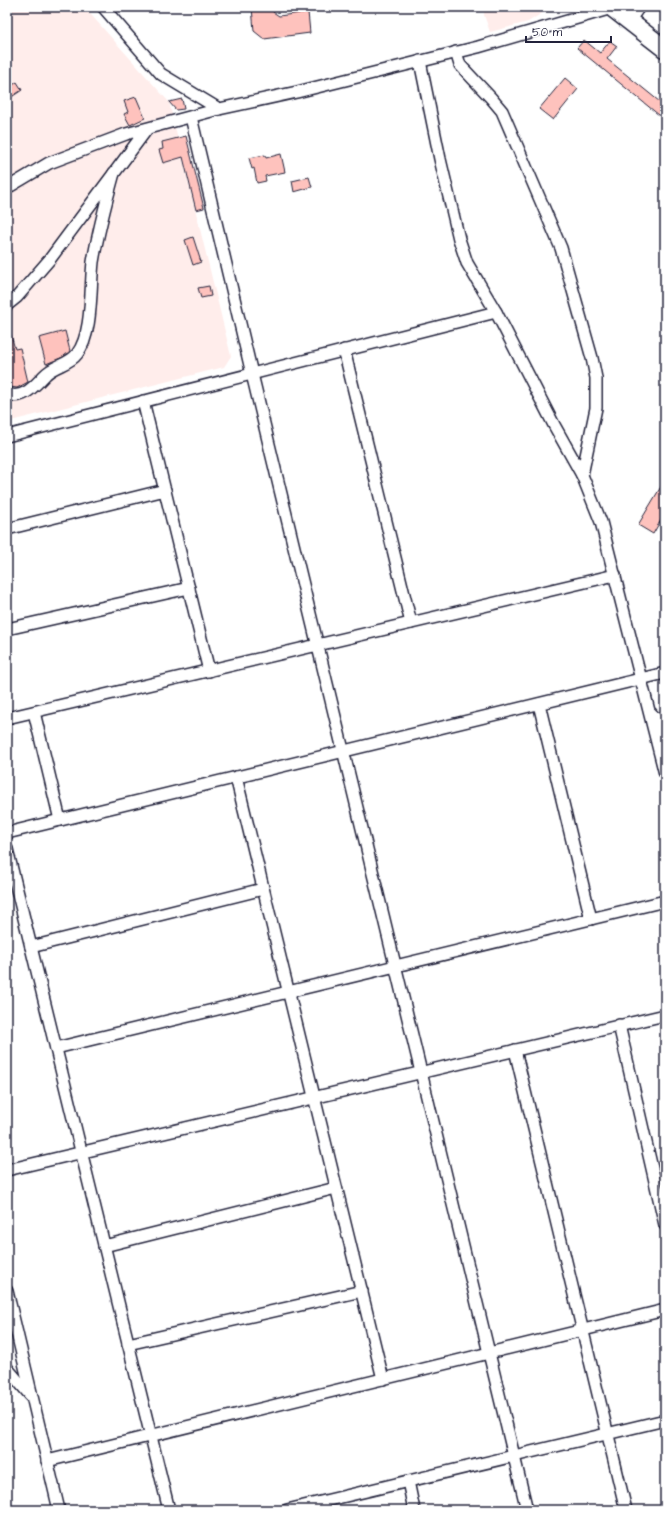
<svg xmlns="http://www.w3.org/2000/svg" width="672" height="1517" font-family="'Architects Daughter',sans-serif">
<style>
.built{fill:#ffedeb}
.building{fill:#fec2bd;stroke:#22223b}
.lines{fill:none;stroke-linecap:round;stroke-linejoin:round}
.minor-casing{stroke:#22223b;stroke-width:14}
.highway-casing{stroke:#22223b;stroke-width:20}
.minor{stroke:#fff;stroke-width:11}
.highway{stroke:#fff;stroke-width:17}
</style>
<rect width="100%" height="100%" fill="#fff"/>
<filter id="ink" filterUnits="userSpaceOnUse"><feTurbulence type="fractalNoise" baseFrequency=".025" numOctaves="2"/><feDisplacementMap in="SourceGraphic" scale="8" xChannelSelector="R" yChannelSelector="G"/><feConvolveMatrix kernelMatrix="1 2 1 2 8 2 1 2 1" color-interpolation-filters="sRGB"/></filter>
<g filter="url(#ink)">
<!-- built -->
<g class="built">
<path d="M7 7H84L169 102 231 356 224 367 7 422Z"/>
<path d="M484 7H552L528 22 490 32 484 15Z"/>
</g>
<!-- building -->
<g class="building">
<path d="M252 7H272L273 12 279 16 308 12 310 33 264 39 254 31Z"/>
<path d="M584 40 600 53 610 41 617 46 607 59 665 106V120L577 48Z"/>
<path d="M565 78 578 89 553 120 539 109Z"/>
<path d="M17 82 22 90 7 100V89Z"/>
<path d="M136 97 145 118 130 125 124 114 128 112 124 101Z"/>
<path d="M182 99 184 109 176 110 169 102Z"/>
<path d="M186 136 204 208 196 210 183 157 163 163 159 150 163 149 162 142Z"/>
<path d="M281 154 285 172 265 176 266 181 257 183 254 168 252 169 249 158 265 155 266 158Z"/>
<path d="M309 177 312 187 294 192 292 181Z"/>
<path d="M193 237 201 262 193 265 185 240Z"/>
<path d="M209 286 211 296 201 298 198 288Z"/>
<path d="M65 331 70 351 63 357 46 364 39 338Z"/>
<path d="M10 332 15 349 20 348 28 382 17 388 10 387 7 378V333Z"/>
<path d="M665 480V513L653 534 638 525Z"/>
</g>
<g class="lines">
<defs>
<g id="minor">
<path d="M103 7 161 74 219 109"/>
<path d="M629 21 639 7"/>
<path d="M456 52 460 65 491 98 502 111 561 248 592 358 596 378V408L582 475"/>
<path d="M420 61 440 159 459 239 467 263 496 312 554 425 582 475 601 522 665 774"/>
<path d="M191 117 252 374 527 1510"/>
<path d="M7 188 49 163 126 134 219 109 297 92 478 47 612 8"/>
<path d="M7 305 17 297 50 259 147 129"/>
<path d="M344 350 411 623"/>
<path d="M7 394C24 400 34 386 45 375 54 365 69 365 77 354 93 334 90 288 93 262 98 232 106 202 114 173"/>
<path d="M143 401 209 671"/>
<path d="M7 436 496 312"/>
<path d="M7 529 165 490"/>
<path d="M7 629 189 588"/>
<path d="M539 704 591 919"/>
<path d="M34 712 60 820"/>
<path d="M651 713 665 729"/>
<path d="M7 718 615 575"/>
<path d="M236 777 383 1379"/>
<path d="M7 833 665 673"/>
<path d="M7 849 169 1510"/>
<path d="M31 947 263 889"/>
<path d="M619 1025 665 1225"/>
<path d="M56 1048 665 901"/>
<path d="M515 1050 626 1510"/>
<path d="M7 1170 665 1015"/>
<path d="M104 1246 336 1188"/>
<path d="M7 1291 59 1510"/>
<path d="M128 1344 362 1291"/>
<path d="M7 1368 30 1395"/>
<path d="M47 1461 665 1310"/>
<path d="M408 1481 414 1510"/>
<path d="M287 1510 665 1420"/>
</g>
<path id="highway" d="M611 7 665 49"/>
</defs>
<!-- minor casing -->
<use href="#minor" class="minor-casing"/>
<!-- highway casing -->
<use href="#highway" class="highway-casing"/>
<!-- minor -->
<use href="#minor" class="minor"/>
<!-- highway -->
<use href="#highway" class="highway"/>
</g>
</g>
<!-- margin -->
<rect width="672" height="1517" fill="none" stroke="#fff" stroke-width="24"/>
<rect x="12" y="12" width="648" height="1493" fill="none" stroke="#22223b" stroke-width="1.5" filter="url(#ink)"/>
<!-- scale -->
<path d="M526 36v6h85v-6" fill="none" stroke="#22223b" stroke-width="2"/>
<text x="532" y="36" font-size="12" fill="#22223b" stroke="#ffffff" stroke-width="3" paint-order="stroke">50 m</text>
</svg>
